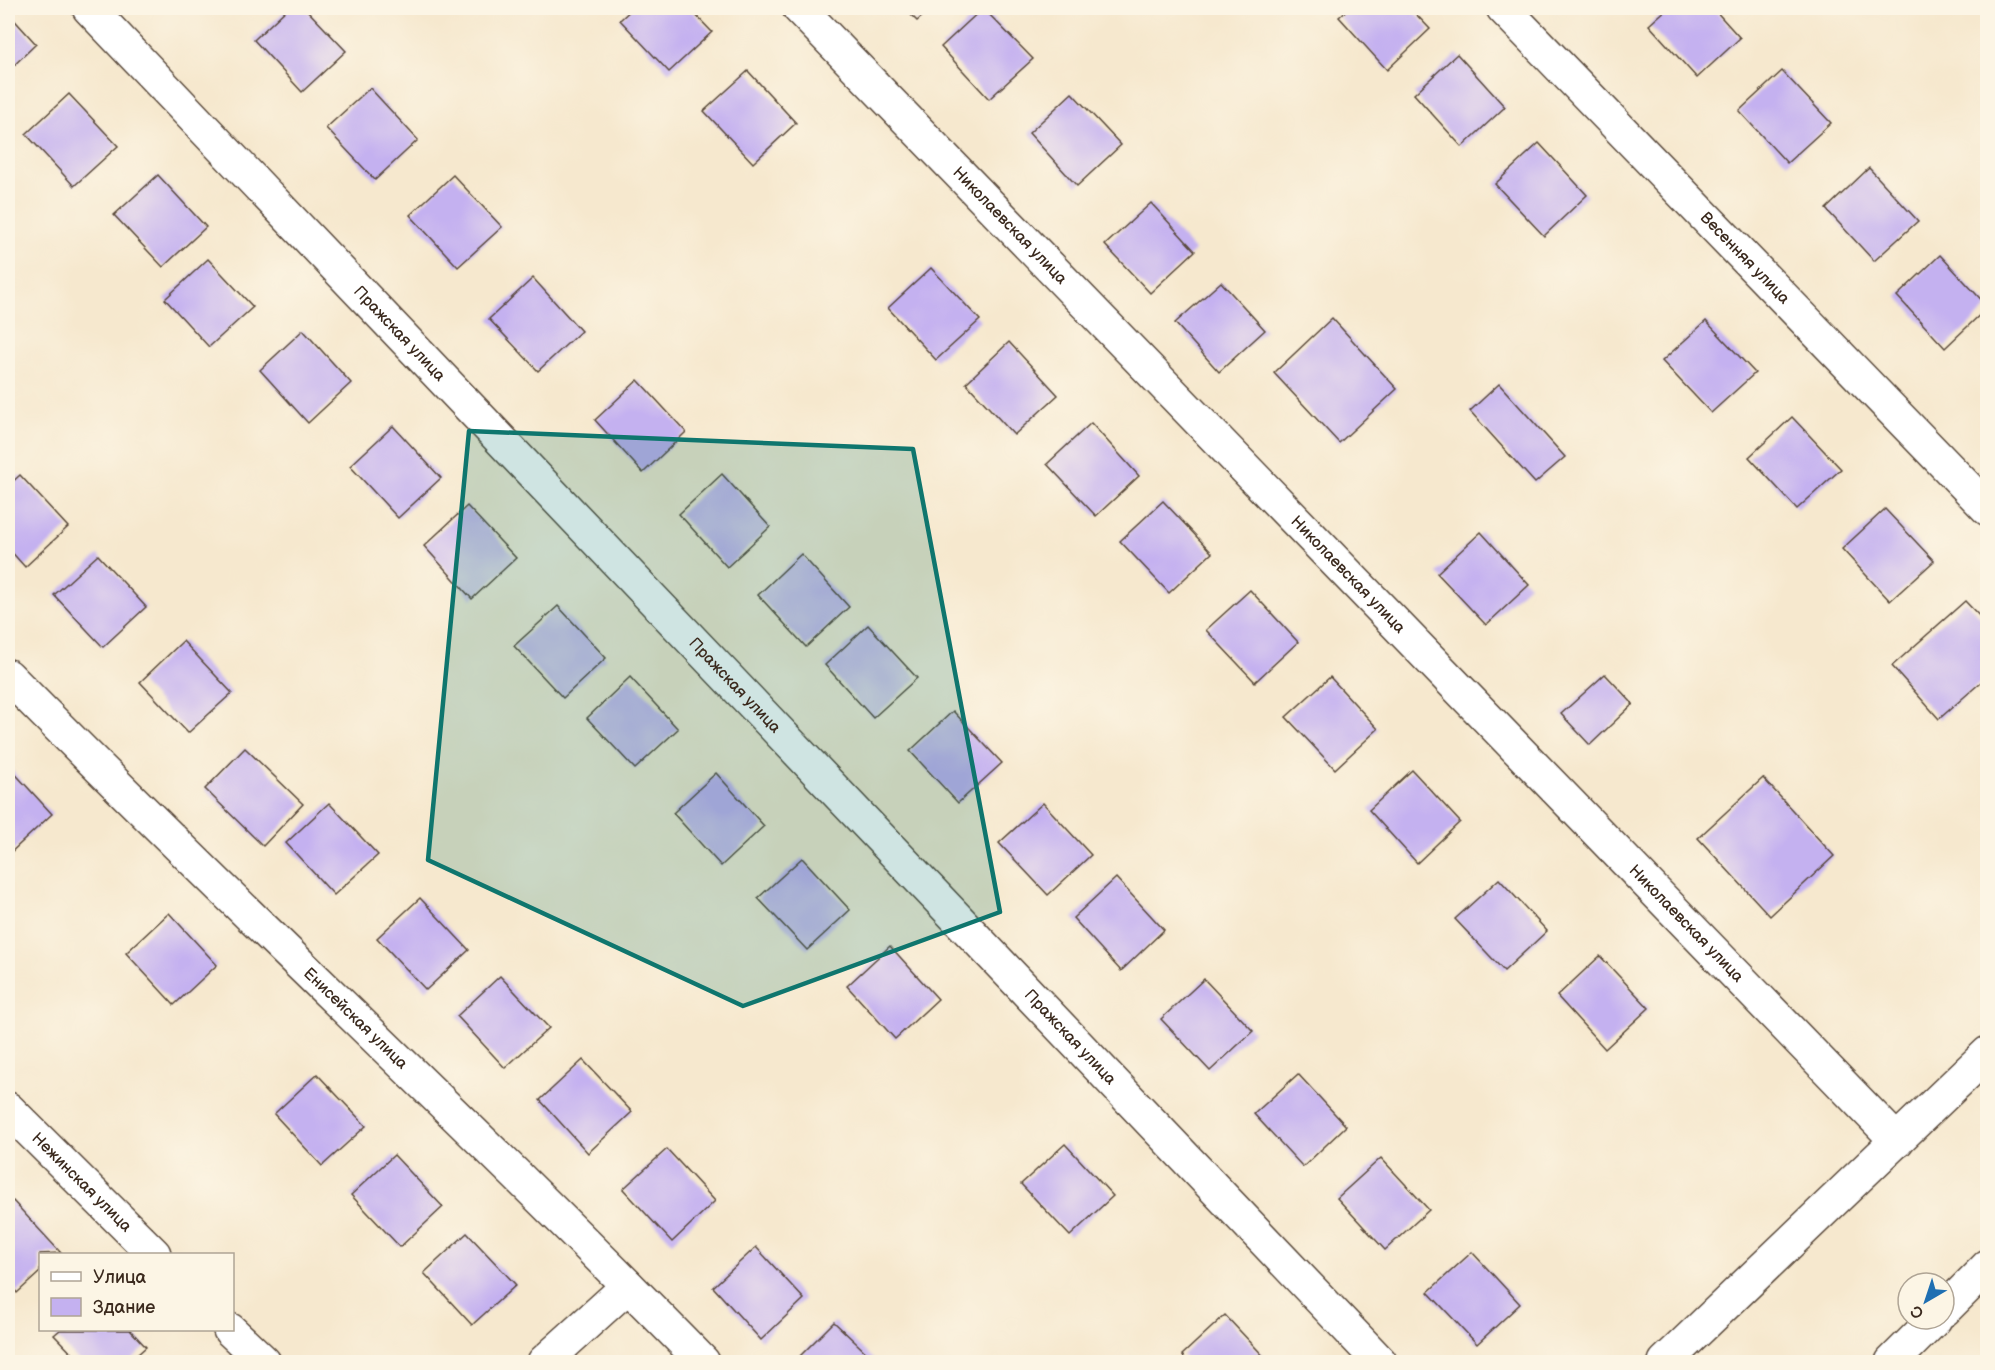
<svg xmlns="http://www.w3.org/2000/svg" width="1995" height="1370" font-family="'Balsamiq Sans',sans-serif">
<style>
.building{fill:#c4b1f0}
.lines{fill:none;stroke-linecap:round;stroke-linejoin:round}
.street-casing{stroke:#574638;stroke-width:36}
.street{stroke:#fff;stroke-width:33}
.marked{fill:#0f766e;fill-opacity:0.2;stroke:#0f766e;stroke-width:4.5;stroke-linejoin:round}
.labels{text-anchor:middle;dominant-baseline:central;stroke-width:5;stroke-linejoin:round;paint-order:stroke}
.street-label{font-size:16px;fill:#3b2a1e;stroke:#fcf5e5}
</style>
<rect width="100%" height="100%" fill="#fcf5e5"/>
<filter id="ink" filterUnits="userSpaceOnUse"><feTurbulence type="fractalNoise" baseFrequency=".0167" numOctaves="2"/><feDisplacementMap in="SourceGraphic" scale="12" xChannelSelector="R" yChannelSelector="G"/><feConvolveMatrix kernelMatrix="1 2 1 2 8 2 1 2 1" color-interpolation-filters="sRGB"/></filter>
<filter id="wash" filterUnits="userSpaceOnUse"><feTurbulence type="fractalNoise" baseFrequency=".008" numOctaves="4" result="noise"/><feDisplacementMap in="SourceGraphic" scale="24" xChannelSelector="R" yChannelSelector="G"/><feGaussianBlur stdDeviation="1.35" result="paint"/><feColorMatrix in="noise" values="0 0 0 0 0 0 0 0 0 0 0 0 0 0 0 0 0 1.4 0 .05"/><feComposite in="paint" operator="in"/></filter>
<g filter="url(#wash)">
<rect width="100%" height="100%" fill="#f6e8ce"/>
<g id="blocks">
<!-- building -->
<g class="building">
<path d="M288 8H305L346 51 302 92 254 40Z"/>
<path d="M633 8H689L712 32 669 72 620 20Z"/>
<path d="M904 8H932L917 21Z"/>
<path d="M983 8 1033 59 989 99 941 47Z"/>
<path d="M1349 8H1410L1430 29 1387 70 1339 17Z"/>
<path d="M1668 8H1713L1740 38 1697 78 1649 25Z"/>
<path d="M8 13 36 44 8 71Z"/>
<path d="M1457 54 1505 107 1462 147 1414 94Z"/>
<path d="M748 71 796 123 753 163 704 111Z"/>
<path d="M1782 71 1831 123 1787 163 1739 111Z"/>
<path d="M370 88 418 140 375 180 326 128Z"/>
<path d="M1072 93 1121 145 1077 186 1029 133Z"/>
<path d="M69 94 118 146 74 186 26 134Z"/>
<path d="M1539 143 1587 195 1544 236 1495 184Z"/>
<path d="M1869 168 1918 221 1874 261 1826 209Z"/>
<path d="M158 175 206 227 163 267 114 215Z"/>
<path d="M453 175 502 227 458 267 410 215Z"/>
<path d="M1151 203 1195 251 1150 293 1105 245Z"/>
<path d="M1940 255 1988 307 1945 348 1897 296Z"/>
<path d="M208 259 253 307 209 347 165 299Z"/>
<path d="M931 268 980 320 936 360 888 308Z"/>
<path d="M533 278 581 331 538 371 489 319Z"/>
<path d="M1221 282 1265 330 1219 372 1175 323Z"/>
<path d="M1332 318 1397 389 1339 443 1274 373Z"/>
<path d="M1706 321 1755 373 1711 413 1662 361Z"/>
<path d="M303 330 351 383 308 423 260 370Z"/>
<path d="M1009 342 1058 395 1014 435 966 383Z"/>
<path d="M638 380 686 432 643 473 595 420Z"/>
<path d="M1499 384 1565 457 1535 483 1470 411Z"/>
<path d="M1792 417 1841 469 1797 509 1749 457Z"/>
<path d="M1091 423 1139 476 1096 516 1047 464Z"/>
<path d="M393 426 441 478 398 518 350 466Z"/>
<path d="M722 474 770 527 727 567 679 514Z"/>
<path d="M20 475 68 527 25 567 8 548V486Z"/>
<path d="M1163 501 1212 553 1169 593 1120 541Z"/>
<path d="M467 506 516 558 472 599 424 546Z"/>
<path d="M1885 509 1934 561 1890 601 1842 549Z"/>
<path d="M1481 532 1529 585 1486 625 1437 573Z"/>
<path d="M801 554 849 607 806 647 758 595Z"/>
<path d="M98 555 146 607 103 647 54 595Z"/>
<path d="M1250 590 1298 642 1255 682 1206 630Z"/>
<path d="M1965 601 1988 625V676L1939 719 1892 666Z"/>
<path d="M558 606 606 658 563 698 514 646Z"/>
<path d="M868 625 917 678 873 718 825 665Z"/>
<path d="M183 641 232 693 188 733 140 682Z"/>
<path d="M1605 674 1633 704 1590 745 1561 714Z"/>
<path d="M630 677 678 729 635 769 587 718Z"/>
<path d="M1330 677 1378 729 1335 769 1286 717Z"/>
<path d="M953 711 1002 763 958 803 910 751Z"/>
<path d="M245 748 303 804 263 846 205 789Z"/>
<path d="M8 766 52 814 8 855Z"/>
<path d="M1412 770 1460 822 1417 863 1369 810Z"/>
<path d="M716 773 764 826 721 866 673 813Z"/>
<path d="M1763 778 1834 856 1770 916 1698 838Z"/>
<path d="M329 803 378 855 334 895 286 843Z"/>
<path d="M1043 803 1091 855 1048 895 999 843Z"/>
<path d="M802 858 850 910 807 950 758 898Z"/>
<path d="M1116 878 1164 930 1121 971 1073 918Z"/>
<path d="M1499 879 1547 931 1504 971 1455 919Z"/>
<path d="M420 898 469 950 426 990 377 938Z"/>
<path d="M169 913 217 965 174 1005 126 953Z"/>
<path d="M890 946 938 999 895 1039 847 986Z"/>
<path d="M1600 956 1649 1008 1605 1049 1557 996Z"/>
<path d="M500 976 549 1028 505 1068 457 1016Z"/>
<path d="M1204 979 1253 1031 1210 1071 1161 1019Z"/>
<path d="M583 1060 632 1112 588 1153 540 1100Z"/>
<path d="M317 1074 366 1126 322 1166 274 1114Z"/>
<path d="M1298 1074 1346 1126 1303 1167 1254 1114Z"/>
<path d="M1065 1144 1113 1196 1070 1236 1021 1184Z"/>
<path d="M667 1149 715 1201 672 1242 623 1189Z"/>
<path d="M394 1155 443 1207 400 1247 351 1195Z"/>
<path d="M1381 1158 1429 1210 1385 1250 1337 1198Z"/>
<path d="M13 1201 61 1253 40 1254V1272L17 1293 8 1282V1205Z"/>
<path d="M467 1233 516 1285 472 1325 424 1273Z"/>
<path d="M756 1247 804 1299 761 1340 713 1287Z"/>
<path d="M1472 1252 1520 1304 1477 1344 1428 1292Z"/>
<path d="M1225 1315 1269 1362H1188L1182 1355Z"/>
<path d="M834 1322 876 1362H794Z"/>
<path d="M60 1330H130L146 1347 129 1362H80L54 1335Z"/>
</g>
</g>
</g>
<g filter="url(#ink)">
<use href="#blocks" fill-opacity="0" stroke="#574638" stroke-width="1.5"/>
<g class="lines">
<defs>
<g id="street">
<path id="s1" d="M89 8 1380 1362"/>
<path id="s2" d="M799 8 1897 1141"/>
<path id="s3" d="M1503 8 1988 509"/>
<path id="s4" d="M8 676C236 908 476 1129 703 1362"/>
<path id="s5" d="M8 1109 154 1254"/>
<path d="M1944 1310 1988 1266"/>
<path d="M230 1330 264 1362"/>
<path d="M544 1362 628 1286"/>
<path d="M1665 1362 1988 1053"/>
<path d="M1892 1362 1935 1319"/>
</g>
</defs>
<!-- street casing -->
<use href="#street" class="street-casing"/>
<!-- street -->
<use href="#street" class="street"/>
</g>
</g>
<!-- marked area -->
<path class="marked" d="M469 431 913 449 1000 912 743 1006 428 860Z"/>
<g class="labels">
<!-- street labels -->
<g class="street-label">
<text stroke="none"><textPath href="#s2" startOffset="303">Николаевская улица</textPath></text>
<text stroke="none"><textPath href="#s3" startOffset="348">Весенняя улица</textPath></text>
<text stroke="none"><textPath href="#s1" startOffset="450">Пражская улица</textPath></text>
<text stroke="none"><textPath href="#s2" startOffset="789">Николаевская улица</textPath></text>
<text stroke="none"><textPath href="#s1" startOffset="936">Пражская улица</textPath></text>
<text stroke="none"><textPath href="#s2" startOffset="1275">Николаевская улица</textPath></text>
<text stroke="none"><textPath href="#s4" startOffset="488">Енисейская улица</textPath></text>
<text stroke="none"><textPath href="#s1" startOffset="1422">Пражская улица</textPath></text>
<text stroke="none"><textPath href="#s5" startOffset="104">Нежинская улица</textPath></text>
</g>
</g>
<!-- margin -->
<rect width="1995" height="1370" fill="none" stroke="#fcf5e5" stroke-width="30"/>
<!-- legend -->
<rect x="39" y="1253" width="195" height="78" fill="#fcf5e5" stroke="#afa495" stroke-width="1.5"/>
<rect x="51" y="1272" width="30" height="9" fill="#ffffff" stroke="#afa495" stroke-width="1.5"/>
<text x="93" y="1283" font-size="18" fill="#3b2a1e">Улица</text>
<rect x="51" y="1298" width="30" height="18" fill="#c4b1f0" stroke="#afa495" stroke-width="1.5"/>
<text x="93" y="1313" font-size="18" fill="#3b2a1e">Здание</text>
<!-- north arrow -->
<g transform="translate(1926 1301) rotate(219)"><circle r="28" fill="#fcf5e5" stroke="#afa495" stroke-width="1.5"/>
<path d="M0-4.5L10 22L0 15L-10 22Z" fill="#1f6fb2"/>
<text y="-9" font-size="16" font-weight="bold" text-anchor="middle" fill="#3b2a1e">С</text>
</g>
</svg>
